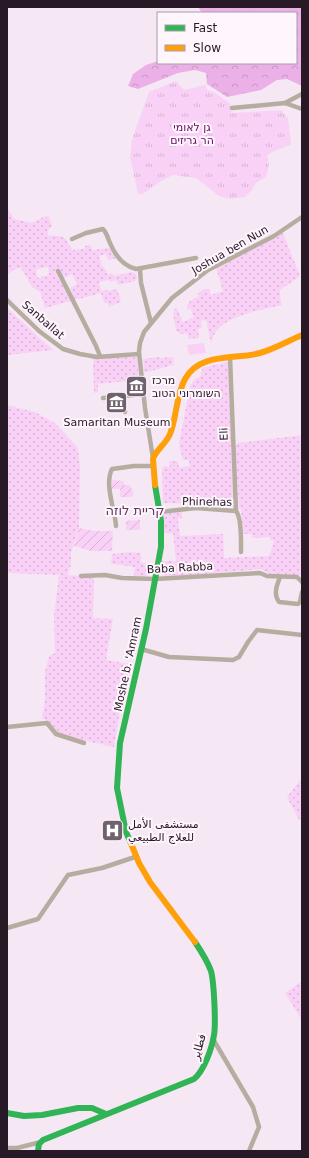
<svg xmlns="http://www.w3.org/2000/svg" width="309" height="1158" font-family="'DejaVu Sans',Vazirmatn,Heebo,sans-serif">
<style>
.grass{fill:url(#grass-dots);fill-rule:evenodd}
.forest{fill:url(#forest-crowns)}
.park{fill:url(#park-tufts)}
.garden{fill:url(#garden-furrows)}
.pitch{fill:#fad1f6}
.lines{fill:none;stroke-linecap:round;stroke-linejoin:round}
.street{stroke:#b5ad9f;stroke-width:4.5}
.fast{stroke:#30b455;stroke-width:6}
.slow{stroke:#ff9f0a;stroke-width:6}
.labels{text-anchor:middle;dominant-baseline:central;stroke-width:4;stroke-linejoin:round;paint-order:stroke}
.park-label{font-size:11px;fill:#640962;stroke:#fef5fd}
.street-label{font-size:11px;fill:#281927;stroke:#fef5fd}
.poi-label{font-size:11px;fill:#281927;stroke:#fef5fd;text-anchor:start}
.quarter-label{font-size:13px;fill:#5d3a5a;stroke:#fef5fd}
</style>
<defs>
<pattern id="grass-dots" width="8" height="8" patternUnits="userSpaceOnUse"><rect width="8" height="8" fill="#fad1f6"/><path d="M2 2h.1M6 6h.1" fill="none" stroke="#d6b3d3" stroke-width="1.8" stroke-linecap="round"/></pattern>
<pattern id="forest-crowns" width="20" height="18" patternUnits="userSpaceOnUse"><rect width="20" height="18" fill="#ebb0e7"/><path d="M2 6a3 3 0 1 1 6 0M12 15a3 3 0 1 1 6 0" fill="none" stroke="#ca97c6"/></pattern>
<pattern id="park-tufts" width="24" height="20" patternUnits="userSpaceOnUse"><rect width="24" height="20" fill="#fad1f6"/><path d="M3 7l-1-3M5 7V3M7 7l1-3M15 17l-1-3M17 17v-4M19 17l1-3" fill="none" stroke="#d6b3d3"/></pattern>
<pattern id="garden-furrows" width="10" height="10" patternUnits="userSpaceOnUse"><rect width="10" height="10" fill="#fad1f6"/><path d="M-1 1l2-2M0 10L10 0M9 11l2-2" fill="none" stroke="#d6b3d3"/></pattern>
</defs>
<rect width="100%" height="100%" fill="#f5e8f4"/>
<!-- grass -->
<g class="grass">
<path d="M7 207 14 219 31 223 48 215 52 226 47 231 49 236C65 235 65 237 72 250L85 249V246L91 245 92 250 110 248 117 258 108 260 106 254 99 256 102 266 105 269 108 275 112 273 114 276 132 272 136 274 137 278 135 281 118 285 116 280 110 282 109 280 99 282 101 291 108 290 109 291 117 289 121 302 109 307 108 303H104L101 293 75 300 70 288 77 284 72 274 64 278 58 269 55 271 71 301 45 308 40 292 32 287 21 268 15 269 7 275ZM48 267 49 274 47 275V276H41V278H38L36 273 37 269Z"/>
<path d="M283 233 300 276 280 290V296L282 305C265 309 230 315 218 329 214 333 213 338 211 343L206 320 201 321 202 328 198 329 199 338 188 339 187 333 181 334 176 331 173 313 175 312 174 309 177 308 183 322 194 317 190 308 187 310V305L190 301 199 296 198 293 205 289H209L211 295 223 291 216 268Z"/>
<path d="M7 308 53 350 7 355Z"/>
<path d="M137 357 139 380 98 384V392L94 393 93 358Z"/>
<path d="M160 357 161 358 173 357 174 365C163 367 155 371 144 372L143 359Z"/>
<path d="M228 362 234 507H202L199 506V504L163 503 162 469 164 466 170 467 169 461H178L179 468 190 466 189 460H183L179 444 190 386 194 380 201 376 200 372H202V369L205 367Z"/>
<path d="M7 405 35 412 55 423 78 448 80 468 79 528 71 552V564L68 575 94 577 93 618 113 619 106 660 131 664 122 700 114 747 91 742 56 733 47 721 42 718 45 698V672L49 656 55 653 54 616 59 575 8 573 7 583Z"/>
<path d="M302 435V575H271L261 569 196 575 164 576 161 575 160 571 161 561H176L173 533H162V513L182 512V518L178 519 180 536 223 534 224 558 269 556 274 541 271 540 269 537 252 538V534H243L241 509H239L235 446 238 443Z"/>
<path d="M130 552 141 553V563H153C151 577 147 578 134 577L135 567 111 564 112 554Z"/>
<path d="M302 778V821L299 820 287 797Z"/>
<path d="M302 981V1020L285 993Z"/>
</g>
<!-- forest -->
<path class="forest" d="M198 7H302V86L287 79 277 80 261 90 227 97 207 84 206 73 195 70 178 73 138 89 128 86 133 74 146 65 158 61V63H296V13H202Z"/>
<!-- park -->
<path class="park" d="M176 81 184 90 206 85 207 90C217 92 221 98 230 103L232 113 281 110 288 118 291 144C283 149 274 149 267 156L269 165 266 177 256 183 252 190 245 197 230 199 219 196 196 178 173 175 161 181 143 194H138L130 157 132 139 149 92Z"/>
<!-- garden -->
<g class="garden">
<path d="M112 480 124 481V485H130L133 492V496L131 497H120V489H111Z"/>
<path d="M140 520V530H126V521Z"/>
<path d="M79 528 94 531H113L112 551H91L74 546Z"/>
</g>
<!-- pitch -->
<path class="pitch" d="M204 343 206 353 189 355 187 345Z"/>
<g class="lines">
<!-- street -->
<g class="street">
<path d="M285 103 302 94"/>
<path d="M232 108 285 103 302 109"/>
<path d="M72 239 86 233 103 229C107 233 108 239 110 243 115 255 123 266 136 269L196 258"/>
<path d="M140 269 141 283 151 323"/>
<path d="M58 271 96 346 100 356"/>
<path d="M7 300 39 331 63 349 80 354 97 357 139 354"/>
<path d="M230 357 236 511"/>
<path d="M124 396 125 412"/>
<path d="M103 398 144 394"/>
<path d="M153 458 145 408 139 352 140 343 144 332 172 298 208 270 274 236 302 217"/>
<path d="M159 512 196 508 236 511C242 518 241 542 241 552"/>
<path d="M116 526C115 509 104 485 112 469L134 466H153"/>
<path d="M81 576 105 575 122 578 155 579 260 573 267 576 297 577 302 582"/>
<path d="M280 577C277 585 273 594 279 602L298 604 300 602 302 592"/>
<path d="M141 649 169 657 233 660 239 657 248 642 257 630 302 635"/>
<path d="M7 727 47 723 56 734 84 743"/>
<path d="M7 928 38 919 68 875 102 868 135 857"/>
<path d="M213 1039 253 1107 259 1127 249 1151"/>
<path d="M7 1148H17L41 1142"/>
</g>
<!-- fast -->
<g class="fast">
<path d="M130 841 126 832 117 788 120 743 146 629 161 547V521L155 485"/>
<path d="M7 1113 24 1116 42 1115 78 1108H92L106 1114"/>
<path d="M38 1151 39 1144 43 1140 194 1079C204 1071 212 1048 214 1035 216 1024 214 982 211 971 207 960 201 951 195 942"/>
</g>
<!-- slow -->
<g class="slow">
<path d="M155 485 153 459C155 451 166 444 170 434 177 417 176 395 185 379 200 352 235 360 260 353 274 349 288 341 302 335"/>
<path d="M130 841 139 863 150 882 195 942"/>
</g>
</g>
<!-- icons -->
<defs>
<symbol id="museum-square" viewBox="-11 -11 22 22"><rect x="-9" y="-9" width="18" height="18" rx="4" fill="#70616f" stroke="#fef5fd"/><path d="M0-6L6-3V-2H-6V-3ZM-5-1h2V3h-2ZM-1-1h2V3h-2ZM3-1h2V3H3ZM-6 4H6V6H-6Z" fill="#fff"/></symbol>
<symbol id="hospital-square" viewBox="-11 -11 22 22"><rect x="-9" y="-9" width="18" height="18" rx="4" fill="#70616f" stroke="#fef5fd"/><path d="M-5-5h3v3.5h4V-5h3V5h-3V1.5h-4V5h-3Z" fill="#fff"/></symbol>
</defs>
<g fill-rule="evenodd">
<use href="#museum-square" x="124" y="374" width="25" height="25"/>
<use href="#museum-square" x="104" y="390" width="25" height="25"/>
<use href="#hospital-square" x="100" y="818" width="25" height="25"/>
</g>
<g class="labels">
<!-- park labels -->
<g class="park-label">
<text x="192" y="127">גן לאומי<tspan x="192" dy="13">הר גריזים</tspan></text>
</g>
<!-- street labels -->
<g class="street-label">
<text transform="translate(230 250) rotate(-30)">Joshua ben Nun</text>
<text transform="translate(43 320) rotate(41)">Sanballat</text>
<text transform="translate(224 434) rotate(-92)">Eli</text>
<text transform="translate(207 502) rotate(1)">Phinehas</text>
<text transform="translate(180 568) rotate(-3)">Baba Rabba</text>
<text transform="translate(128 664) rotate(-78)">Moshe b. 'Amram</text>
<text transform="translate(199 1047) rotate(-74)">فطاير</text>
</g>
<!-- poi labels -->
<g class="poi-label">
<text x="152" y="380">מרכז<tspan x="152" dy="13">השומרוני הטוב</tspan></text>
<text x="117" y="422" text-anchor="middle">Samaritan Museum</text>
<text x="128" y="824">مستشفى الأمل<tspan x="128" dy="13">للعلاج الطبيعي</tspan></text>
</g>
<!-- quarter labels -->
<g class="quarter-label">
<text x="135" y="510">קריית לוזה</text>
</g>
</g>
<!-- border -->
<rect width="309" height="1158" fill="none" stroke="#281927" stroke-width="16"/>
<!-- legend -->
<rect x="157" y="12" width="140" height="52" fill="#fef5fd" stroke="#a89da7"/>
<rect x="165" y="25" width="20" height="6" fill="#30b455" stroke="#a89da7"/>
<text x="193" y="32" font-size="12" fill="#281927">Fast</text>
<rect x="165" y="45" width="20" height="6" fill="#ff9f0a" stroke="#a89da7"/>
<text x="193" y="52" font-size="12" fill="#281927">Slow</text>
</svg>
